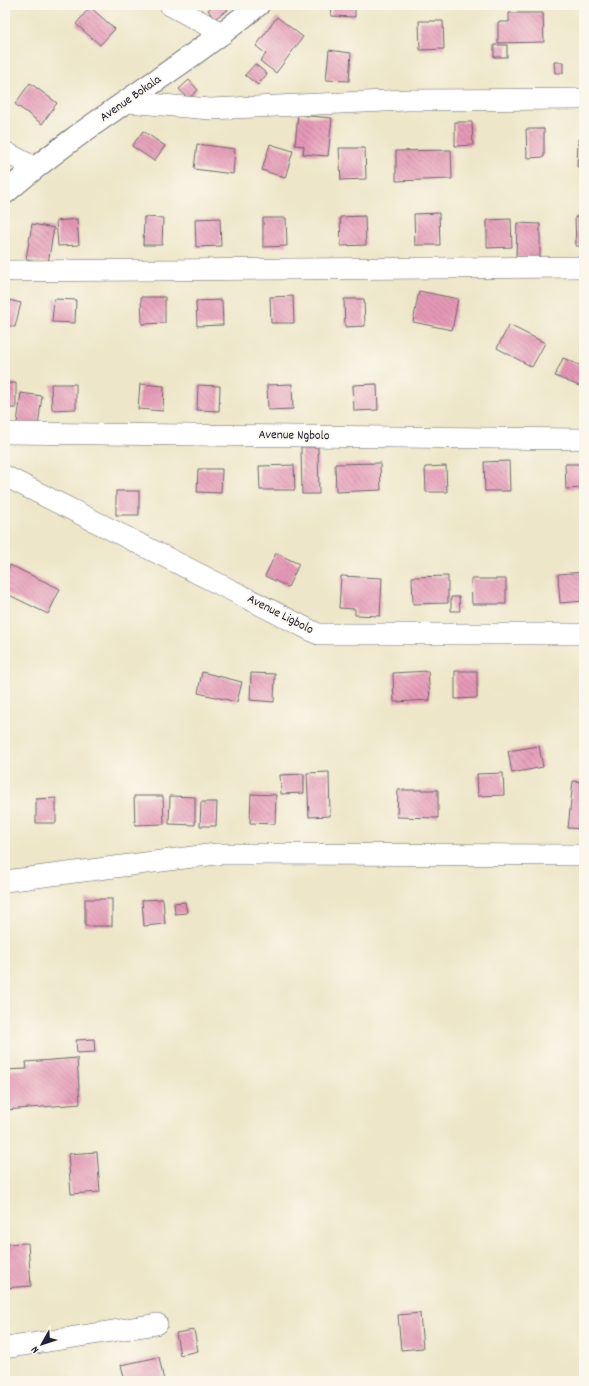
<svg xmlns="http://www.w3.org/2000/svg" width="589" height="1386" font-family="Dekko,sans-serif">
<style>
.building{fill:url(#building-back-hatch)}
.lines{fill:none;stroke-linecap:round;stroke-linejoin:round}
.street-casing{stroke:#69676c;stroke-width:22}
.secondary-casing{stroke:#69676c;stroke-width:24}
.street{stroke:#fff;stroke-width:21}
.secondary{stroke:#fff;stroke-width:22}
.labels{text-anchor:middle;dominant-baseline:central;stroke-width:3.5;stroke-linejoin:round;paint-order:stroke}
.street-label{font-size:13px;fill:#22223b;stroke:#fbf7ec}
</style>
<defs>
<pattern id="building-back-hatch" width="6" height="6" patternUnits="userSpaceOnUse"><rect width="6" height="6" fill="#e598b6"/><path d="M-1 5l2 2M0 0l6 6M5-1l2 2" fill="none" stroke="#b97c95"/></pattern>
</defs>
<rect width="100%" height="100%" fill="#fbf7ec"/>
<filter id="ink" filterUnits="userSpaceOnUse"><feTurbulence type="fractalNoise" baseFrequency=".025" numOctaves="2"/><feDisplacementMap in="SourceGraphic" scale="8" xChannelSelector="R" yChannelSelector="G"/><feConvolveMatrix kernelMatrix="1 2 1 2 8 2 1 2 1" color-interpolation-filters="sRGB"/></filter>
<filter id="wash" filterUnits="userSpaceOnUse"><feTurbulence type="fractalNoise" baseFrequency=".012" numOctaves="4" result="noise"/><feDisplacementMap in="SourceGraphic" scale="16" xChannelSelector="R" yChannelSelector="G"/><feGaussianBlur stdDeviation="0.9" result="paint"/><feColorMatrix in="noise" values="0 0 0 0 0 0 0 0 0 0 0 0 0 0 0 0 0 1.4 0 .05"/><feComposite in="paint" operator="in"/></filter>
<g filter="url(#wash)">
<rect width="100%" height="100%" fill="#ede6c8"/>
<g id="blocks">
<!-- building -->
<g class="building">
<path d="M214 5H224L228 10 214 19 208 10Z"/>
<path d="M332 5H355V17L331 16Z"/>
<path d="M90 7 115 29 100 45 76 24Z"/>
<path d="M509 13H543L544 42 498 43V22H509Z"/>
<path d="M277 17 303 37 276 73 260 61 266 54 256 46Z"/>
<path d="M419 21H443L444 49 420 50Z"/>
<rect x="494" y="45" width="13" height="12"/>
<path d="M329 50 351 53 349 81 326 80Z"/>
<path d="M554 62H563V73H555Z"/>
<path d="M255 64 267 74 258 85 245 75Z"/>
<path d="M189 80 198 90 188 99 179 89Z"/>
<path d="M30 83 57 103 42 124 15 104Z"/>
<path d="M298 115 332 118 328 156 303 154 304 146 295 145Z"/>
<path d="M455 122H472L473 145 455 146Z"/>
<path d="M526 129H544V157L527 158Z"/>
<path d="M143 131 165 146 154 161 132 146Z"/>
<path d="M578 139H584V167H577Z"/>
<path d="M197 144 235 149 233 174 194 169Z"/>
<path d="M270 144 293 151 285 178 262 170Z"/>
<path d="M339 148H365L366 179 341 180Z"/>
<path d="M451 150 452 179 396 181V151Z"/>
<path d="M439 213 440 245H415L414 214Z"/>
<path d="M365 216 366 245 341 246 340 217Z"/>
<path d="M144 217 163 218 162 245H143Z"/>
<path d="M575 217H584V246H576Z"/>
<path d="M220 218 221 246 196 247 195 219Z"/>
<path d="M263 218H286L287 246 263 247Z"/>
<path d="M77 219 79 245 58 246 56 221Z"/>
<path d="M511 219 512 247 487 248V220Z"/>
<path d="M517 223 540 224V258L516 257Z"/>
<path d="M32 224 54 228 48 263 26 259Z"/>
<path d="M419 291 458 299 452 330 413 322Z"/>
<path d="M293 296 294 323H271L270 297Z"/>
<path d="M141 297H165V323L142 324Z"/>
<path d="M5 299 21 303 15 327 5 325Z"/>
<path d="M54 299 76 300 75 323 52 322Z"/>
<path d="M344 299H364L365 326 345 327Z"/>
<path d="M222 300 223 325 197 326 196 301Z"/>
<path d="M509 325 545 343 532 367 497 348Z"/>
<path d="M563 358 584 367V388L555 376Z"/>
<rect x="5" y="383" width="11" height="25"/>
<path d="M51 384H76V409L52 410Z"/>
<path d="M140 384 164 386 163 411 138 409Z"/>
<path d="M292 384 293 409 268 410 267 385Z"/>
<path d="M377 384 378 410 354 411 353 385Z"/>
<path d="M198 385 220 386 219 411 197 410Z"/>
<path d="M21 393 42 396 38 426 17 423Z"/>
<path d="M301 447H318L319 494H302Z"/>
<path d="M509 461 510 491H485L484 462Z"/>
<path d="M380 463 381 490 336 492 335 464Z"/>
<path d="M565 464H584V488L566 489Z"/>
<path d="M294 465 295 490H260L259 466Z"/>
<path d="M446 466 447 492H426L425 467Z"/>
<path d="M198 469H222L221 493 197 492Z"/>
<rect x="116" y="491" width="23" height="24"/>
<path d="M276 553 299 564 288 587 265 576Z"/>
<path d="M10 565 60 589 48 614 5 593V575Z"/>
<path d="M584 572V601L560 603 558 574Z"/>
<path d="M341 576 382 578 380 616 355 615V609L339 608Z"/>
<path d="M448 576V603L413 604 412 577Z"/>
<path d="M471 579H506V604H472Z"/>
<path d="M451 597H459L460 611H451Z"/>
<path d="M428 671 430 700 394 702 393 673Z"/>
<path d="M455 671H477V698L455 699Z"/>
<path d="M202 672 242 682 237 702 198 693Z"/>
<path d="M251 673 275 674 274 702 250 700Z"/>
<path d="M539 746 543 767 512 773 508 751Z"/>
<path d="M329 772 330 816 309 817 307 773Z"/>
<path d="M503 773 504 795 478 796 477 774Z"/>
<path d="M304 774V793L281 794 280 775Z"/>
<path d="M573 781 584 782V829L568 828Z"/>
<path d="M398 790H438V818L397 817Z"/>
<path d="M251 794 276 795 275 824 250 823Z"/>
<path d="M134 796H163L164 824 135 825Z"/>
<path d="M170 796 195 797V825L169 824Z"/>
<path d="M56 798V823H36V799Z"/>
<path d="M201 802H217L216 826H200Z"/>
<rect x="85" y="899" width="27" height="27"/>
<path d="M163 899 165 924 144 926 142 900Z"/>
<path d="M185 902 187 913 175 914 174 903Z"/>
<path d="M94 1039 95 1052 77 1053 76 1040Z"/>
<path d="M77 1058 80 1104 5 1110V1070L27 1069 26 1062Z"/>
<path d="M97 1152 100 1192 71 1194 68 1154Z"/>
<path d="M28 1243 31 1286 5 1288V1244Z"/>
<path d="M420 1313 423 1348 401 1350 398 1315Z"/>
<path d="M194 1330 198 1351 180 1355 176 1333Z"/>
<path d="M159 1357 164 1381H125L121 1365Z"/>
<path d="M70 1377 71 1381H47V1380Z"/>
</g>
</g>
</g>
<g filter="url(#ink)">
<use href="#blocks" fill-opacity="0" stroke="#69676c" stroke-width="1"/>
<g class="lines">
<defs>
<g id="street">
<path d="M170 5 223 34"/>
<path d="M127 102 210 109 407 100 584 99"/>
<path d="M5 152 34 167"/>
<path d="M5 271 584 267"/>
<path d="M5 433 584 439"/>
<path d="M5 476 318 634H584"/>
<path d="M5 881 216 854 584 855"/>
<path d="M5 1348 157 1324"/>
</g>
<path id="secondary" d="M5 193C84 124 177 72 258 5"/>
</defs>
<!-- street casing -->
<use href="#street" class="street-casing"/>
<!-- secondary casing -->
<use href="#secondary" class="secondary-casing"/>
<!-- street -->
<use href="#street" class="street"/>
<!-- secondary -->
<use href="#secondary" class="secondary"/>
</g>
</g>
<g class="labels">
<!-- street labels -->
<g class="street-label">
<text transform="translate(131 99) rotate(-35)">Avenue Bokala</text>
<text transform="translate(294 436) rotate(1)">Avenue Ngbolo</text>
<text transform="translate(280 615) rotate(27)">Avenue Ligbolo</text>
</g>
</g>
<!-- margin -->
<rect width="589" height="1386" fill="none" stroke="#fbf7ec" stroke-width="20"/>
<!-- north arrow -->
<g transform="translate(42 1344) rotate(231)" stroke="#fbf7ec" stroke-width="3" paint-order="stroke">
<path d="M0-3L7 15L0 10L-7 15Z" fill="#22223b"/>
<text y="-6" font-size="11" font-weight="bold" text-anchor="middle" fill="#22223b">N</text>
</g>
</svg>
